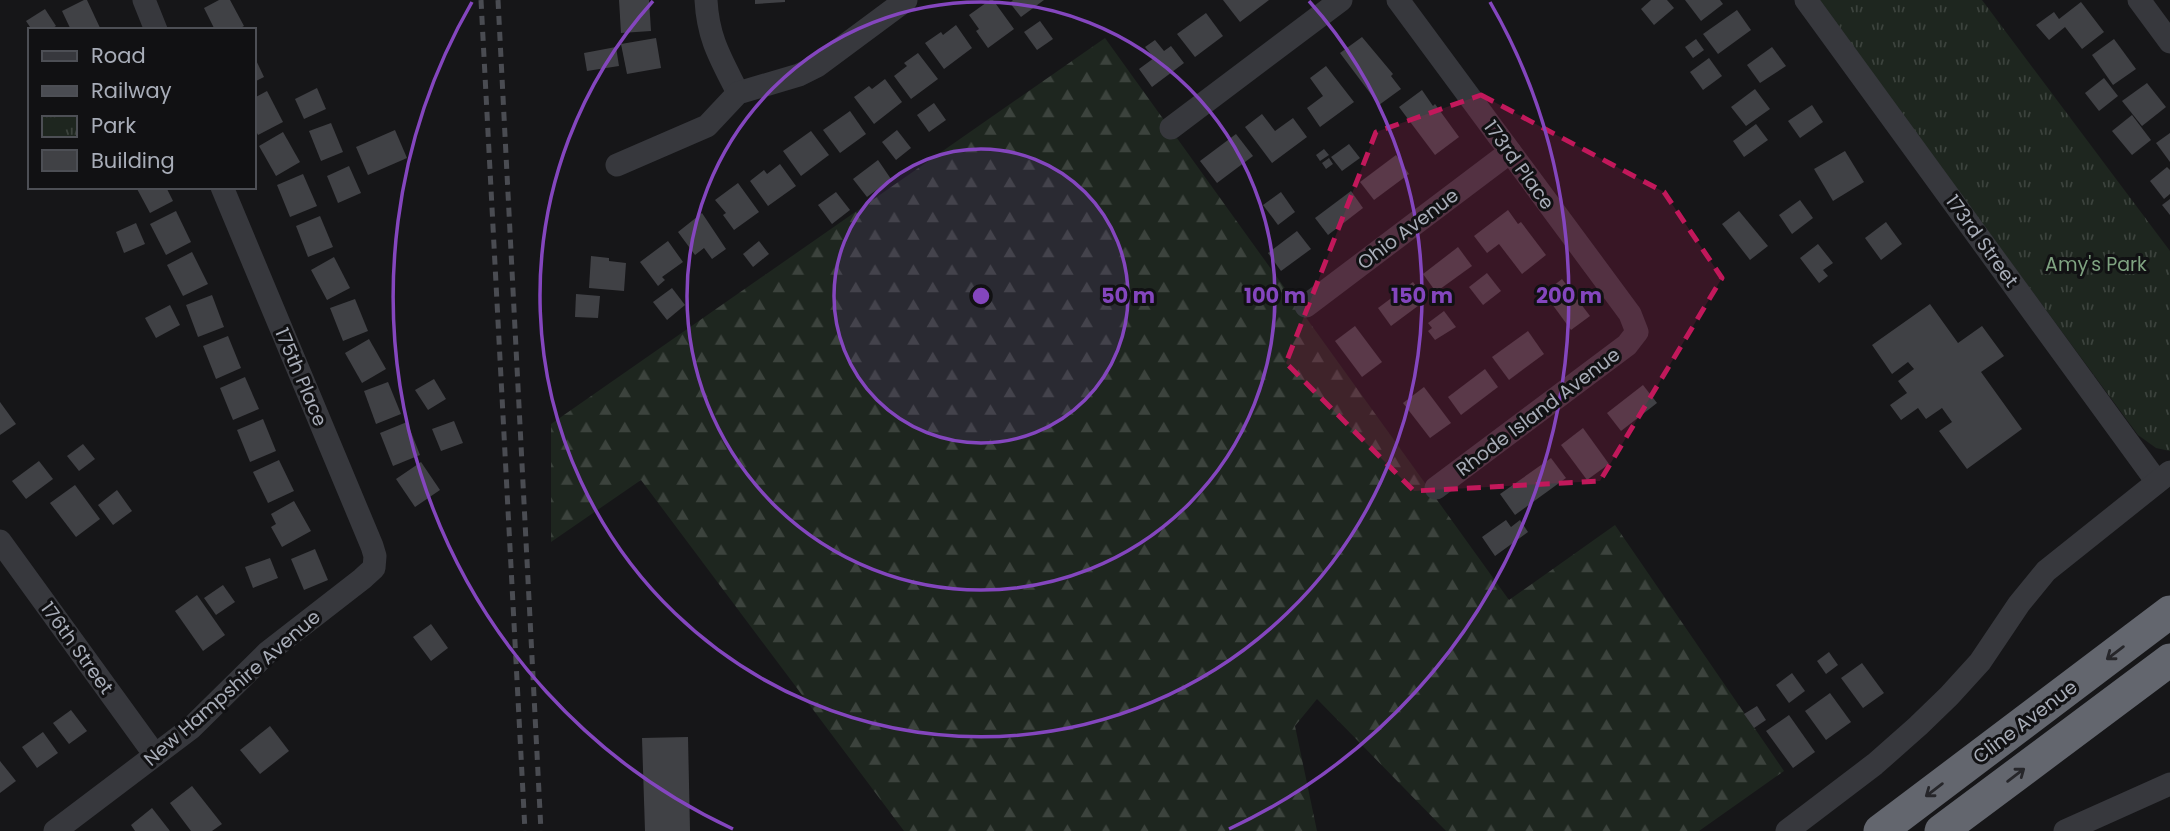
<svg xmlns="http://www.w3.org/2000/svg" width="2170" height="831" font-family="Poppins,sans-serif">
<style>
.forest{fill:url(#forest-firs)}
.park{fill:url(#park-tufts)}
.building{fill:#404145}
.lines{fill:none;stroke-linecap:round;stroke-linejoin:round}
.minor{stroke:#37383d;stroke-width:23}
.highway{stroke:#63666e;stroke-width:33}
.rail{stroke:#4a4c52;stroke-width:5;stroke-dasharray:9 7;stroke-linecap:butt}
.oneway{stroke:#26262a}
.marked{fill:#c2185b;fill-opacity:0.2;stroke:#c2185b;stroke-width:5;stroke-dasharray:14 9;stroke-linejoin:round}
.ring{fill:none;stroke:#8446be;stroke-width:3.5}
.labels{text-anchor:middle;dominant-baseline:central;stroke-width:6;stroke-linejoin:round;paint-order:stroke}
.street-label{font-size:19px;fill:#a8adb8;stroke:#111113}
.park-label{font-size:19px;fill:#7fa381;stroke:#111113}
.centre{fill:#8446be;stroke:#111113;stroke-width:3.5}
.ring-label{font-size:21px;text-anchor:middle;font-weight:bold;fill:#8446be;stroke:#111113;stroke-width:6;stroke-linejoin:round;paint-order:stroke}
</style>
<defs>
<pattern id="forest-firs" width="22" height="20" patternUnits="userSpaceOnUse" patternTransform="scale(1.75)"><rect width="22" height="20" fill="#1e261f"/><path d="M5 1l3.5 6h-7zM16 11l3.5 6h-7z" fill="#3c433d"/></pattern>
<pattern id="park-tufts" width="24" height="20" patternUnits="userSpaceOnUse" patternTransform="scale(1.75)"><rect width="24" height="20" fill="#1e261f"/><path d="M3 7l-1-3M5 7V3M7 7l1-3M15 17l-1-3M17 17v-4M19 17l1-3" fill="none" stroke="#3c433d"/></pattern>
</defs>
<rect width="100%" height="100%" fill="#161618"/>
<!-- forest -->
<path class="forest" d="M1105 38 1509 600 1615 525 1784 771 1699 831H1446L1317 699 1295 726 1317 831H904L641 480 551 542V424Z"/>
<!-- park -->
<path class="park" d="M1818 0H1982L2170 251V451L2156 448 2138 435Z"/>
<!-- building -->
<g class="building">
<path d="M84 0H87L101 30H71L62 11Z"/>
<path d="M219 0H230L244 26 237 30H215L204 8Z"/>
<path d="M619 0H649L651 31 621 33Z"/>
<path d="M755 0H785V2L755 4Z"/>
<path d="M990 0H993L1014 29 988 48 976 31 979 29 969 15Z"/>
<path d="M1013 0H1044L1021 17 1010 3Z"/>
<path d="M1223 0H1269L1240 22Z"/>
<path d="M1651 0H1667L1674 8 1654 25 1641 9Z"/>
<path d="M1685 0H1720L1723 4 1701 21Z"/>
<path d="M2081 2 2104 32 2082 49 2065 27 2049 40 2036 25 2054 12 2059 19Z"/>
<path d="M45 9 56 26 50 30H32L26 21Z"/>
<path d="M1737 10 1751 30 1718 54 1703 34Z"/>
<path d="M1206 13 1223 36 1195 57 1177 34Z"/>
<path d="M1040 21 1053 39 1037 50 1024 32Z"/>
<path d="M956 25 972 48 944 69 925 43 941 32 943 35Z"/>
<path d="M1362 37 1393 74 1391 76 1401 89 1379 105 1340 53Z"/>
<path d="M656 38 661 68 627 74 621 44Z"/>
<path d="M1696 39 1704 50 1693 58 1685 47Z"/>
<path d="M2114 39 2136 69 2113 85 2092 55Z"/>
<path d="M1155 40 1164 51 1171 46 1184 63 1152 87 1139 69 1154 58 1145 47Z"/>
<path d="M616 47 619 66 587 71 584 53Z"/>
<path d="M1772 47 1786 66 1760 83 1747 65Z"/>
<path d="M918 53 938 79 911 99 894 76 907 66 904 63Z"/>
<path d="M254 56 264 77 254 82Z"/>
<path d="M1709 58 1722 76 1703 90 1690 72Z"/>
<path d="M1326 66 1354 102 1320 127 1307 108 1323 96 1310 78Z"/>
<path d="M2104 78 2118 96 2099 111 2085 93Z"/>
<path d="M885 79 902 102 874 124 854 97 869 86 872 89Z"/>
<path d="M2147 83 2166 107 2142 126 2122 101Z"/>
<path d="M317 88 326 109 304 119 295 99Z"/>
<path d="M1755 89 1770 109 1746 126 1731 107Z"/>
<path d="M1422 90 1433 106 1435 104 1459 137 1435 155 1399 107Z"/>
<path d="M267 91 283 122 258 135 254 127V98Z"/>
<path d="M934 103 946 120 929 132 917 115Z"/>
<path d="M1812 105 1823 122 1800 138 1788 121Z"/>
<path d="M850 111 866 134 840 153 823 130Z"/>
<path d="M1262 114 1275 131 1293 118 1307 137 1272 163 1245 127Z"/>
<path d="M2132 115 2151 140 2132 155 2112 131Z"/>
<path d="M331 123 343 152 321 161 309 131Z"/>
<path d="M1756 124 1768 140 1744 157 1733 141Z"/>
<path d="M395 130 407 158 368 175 356 147Z"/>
<path d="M897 130 911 148 896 160 882 142Z"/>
<path d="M811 131 829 155 801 176 783 151Z"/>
<path d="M283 132 300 162 276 176 259 146Z"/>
<path d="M2170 133V162L2156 143Z"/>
<path d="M1236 134 1253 156 1217 183 1200 161Z"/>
<path d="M1349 144 1360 158 1342 171 1331 157Z"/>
<path d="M1324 149 1329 155 1320 161 1316 155Z"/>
<path d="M1845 151 1864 182 1833 201 1814 169Z"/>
<path d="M1396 155 1409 174 1374 200 1360 182Z"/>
<path d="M1329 158 1333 164 1326 169 1322 163Z"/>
<path d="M878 160 891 179 867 197 853 179Z"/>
<path d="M780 164 796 186 768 206 750 181 764 170 767 174Z"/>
<path d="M349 166 361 193 338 203 327 176Z"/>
<path d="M2167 167 2170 170V194L2164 199 2150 181Z"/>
<path d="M303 174 317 206 290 217 277 185Z"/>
<path d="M738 183 759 212 734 230 723 215 726 213 715 200Z"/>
<path d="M136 187H166L173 201 150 213Z"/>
<path d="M1351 191 1363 208 1328 235 1315 218Z"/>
<path d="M836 192 850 210 832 224 818 205Z"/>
<path d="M1281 192 1295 212 1278 225 1263 205Z"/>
<path d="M2170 199V215L2162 205Z"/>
<path d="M1800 200 1813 218 1792 234 1779 215Z"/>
<path d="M1508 210 1518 224 1521 222 1546 255 1522 274 1499 244 1487 253 1474 236Z"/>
<path d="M176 211 191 242 166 255 150 224Z"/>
<path d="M1739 211 1768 246 1750 260 1722 224Z"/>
<path d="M702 213 726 249 712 259 704 248 695 255 678 232Z"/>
<path d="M320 216 333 247 308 257 296 226Z"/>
<path d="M1886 222 1902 244 1881 260 1865 238Z"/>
<path d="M136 223 145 244 124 253 116 232Z"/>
<path d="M1297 231 1311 249 1281 271 1268 253Z"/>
<path d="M668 241 683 262 662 277 665 280 658 286 640 262Z"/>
<path d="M759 241 769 254 753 267 743 254Z"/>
<path d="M1818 244 1833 263 1823 270 1828 276 1819 283 1800 258Z"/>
<path d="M1458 247 1472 266 1436 292 1423 274Z"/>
<path d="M192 252 208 284 183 296 167 265Z"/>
<path d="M591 256 609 258V261L626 263 624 291 589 288Z"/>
<path d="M334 257 350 288 327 300 311 270Z"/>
<path d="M1487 273 1501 291 1483 305 1469 287Z"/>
<path d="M1562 279 1590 316 1571 330 1544 293Z"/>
<path d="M1413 282 1426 300 1391 326 1378 308Z"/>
<path d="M672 288 685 305 667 320 653 302Z"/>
<path d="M576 294 600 296 598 318 575 317Z"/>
<path d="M212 295 224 327 198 337 186 305Z"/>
<path d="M355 299 368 331 343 341 330 308Z"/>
<path d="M1930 304 1958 343 1982 326 2004 356 1981 372 2022 429 1967 469 1939 431 1952 422 1942 408 1926 419 1918 408 1901 420 1890 405 1907 393 1898 381 1914 369 1908 362 1892 374 1872 345Z"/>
<path d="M170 305 180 325 156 338 145 318Z"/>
<path d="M1444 311 1456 327 1435 340 1428 331 1432 328 1428 323Z"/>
<path d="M1355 326 1382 362 1362 377 1335 341Z"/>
<path d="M1528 331 1544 354 1509 380 1492 357Z"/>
<path d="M228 336 241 368 216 379 203 346Z"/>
<path d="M369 339 386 369 362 383 345 353Z"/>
<path d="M1485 369 1498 387 1461 415 1448 397Z"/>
<path d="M245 377 259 409 233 420 220 388Z"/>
<path d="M434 379 446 399 428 410 415 390Z"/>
<path d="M388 382 401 414 376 424 364 391Z"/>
<path d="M1643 385 1657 403 1621 431 1607 413Z"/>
<path d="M1424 387 1451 423 1430 438 1403 403Z"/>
<path d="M0 402 16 424 0 435Z"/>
<path d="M263 419 276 451 250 462 237 430Z"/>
<path d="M454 421 463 443 441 451 432 429Z"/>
<path d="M407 422 420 455 393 466 380 433Z"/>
<path d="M1583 428 1609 464 1587 480 1561 445Z"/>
<path d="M83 444 95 459 79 471 67 456Z"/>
<path d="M1551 458 1566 478 1515 515 1500 494Z"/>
<path d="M279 460 294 491 268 503 253 472Z"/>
<path d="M39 461 53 479 26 499 12 481Z"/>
<path d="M421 462 440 490 415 507 396 479Z"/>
<path d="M75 485 100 519 76 537 50 503Z"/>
<path d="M117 490 132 511 113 525 98 505Z"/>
<path d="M294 501 311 531 282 547 271 527 276 524 271 514Z"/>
<path d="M1506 520 1511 527 1520 520 1528 532 1495 556 1482 537Z"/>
<path d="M315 549 328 580 304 590 291 559Z"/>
<path d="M270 558 278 578 253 588 245 567Z"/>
<path d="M223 585 235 602 216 615 204 598Z"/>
<path d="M197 595 225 635 203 651 175 611Z"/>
<path d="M431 624 448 648 431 661 413 637Z"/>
<path d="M1829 652 1838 665 1826 674 1817 661Z"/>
<path d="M1862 663 1884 693 1863 708 1841 678Z"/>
<path d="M1792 673 1805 691 1789 703 1776 685Z"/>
<path d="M1830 693 1851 722 1826 740 1805 711Z"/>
<path d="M1757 706 1766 720 1754 728 1744 714Z"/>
<path d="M71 710 87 731 69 744 53 723Z"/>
<path d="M1789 715 1815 752 1793 768 1766 731Z"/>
<path d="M270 726 289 751 260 774 240 750Z"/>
<path d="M43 732 58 753 37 768 22 747Z"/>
<path d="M688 737 690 831H645L642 738Z"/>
<path d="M0 761 16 781 0 793Z"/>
<path d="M192 786 222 824 212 831H191L170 803Z"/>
<path d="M152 808 170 831H135L131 825Z"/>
</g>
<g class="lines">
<!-- minor -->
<g class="minor">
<path d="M144 0 156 30"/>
<path d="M706 0C708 39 721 59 738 93"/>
<path d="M1398 0 1630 314 1637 332 1627 345 1436 488"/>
<path d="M1806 0 2157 482"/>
<path d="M2139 0 2170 42"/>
<path d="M1171 128 1341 0"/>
<path d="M617 165 707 126 738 93 799 75 817 66 906 0"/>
<path d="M1306 306 1510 152"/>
<path d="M0 541 155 755"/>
<path d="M55 831 191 728 268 652 362 579 374 568 375 556 372 546 222 187"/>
<path d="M1787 831 1875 764 1918 726 1949 696 1980 662 2019 604 2046 571 2170 472"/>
<path d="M2065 831 2170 784"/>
</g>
<!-- highway -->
<g class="highway">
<path d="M1880 831 2170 612"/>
<path d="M1941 831 2170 660"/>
</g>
<!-- rail -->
<g class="rail">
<path d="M481 0 525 831"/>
<path d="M498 0 541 831"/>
</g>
</g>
<!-- one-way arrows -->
<defs><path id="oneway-shaft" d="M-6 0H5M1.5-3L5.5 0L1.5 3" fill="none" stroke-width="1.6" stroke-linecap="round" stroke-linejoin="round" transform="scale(1.75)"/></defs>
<g class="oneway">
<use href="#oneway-shaft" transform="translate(2115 653) rotate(143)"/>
<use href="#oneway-shaft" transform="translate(2016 775) rotate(-37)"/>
<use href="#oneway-shaft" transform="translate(1934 790) rotate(143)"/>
</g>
<!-- marked area -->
<path class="marked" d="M1481 95 1664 192 1722 278 1600 481 1414 491 1286 363 1376 132Z"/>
<!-- distance rings -->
<circle cx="981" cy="296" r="147" fill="#8446be" fill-opacity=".12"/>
<g class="ring">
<circle cx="981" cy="296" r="147"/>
<circle cx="981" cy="296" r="294"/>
<path d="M1309 1A441 441 0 1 1 653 1"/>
<path d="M733 829A588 588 0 0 1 472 2M1490 2A588 588 0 0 1 1229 829"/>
</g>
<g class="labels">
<!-- street labels -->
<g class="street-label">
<text transform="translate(1519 165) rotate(54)">173rd Place</text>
<text transform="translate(1408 229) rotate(-37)">Ohio Avenue</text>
<text transform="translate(1982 241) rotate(54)">173rd Street</text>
<text transform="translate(301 377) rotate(67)">175th Place</text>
<text transform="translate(1538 412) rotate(-37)">Rhode Island Avenue</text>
<text transform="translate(77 648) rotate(54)">176th Street</text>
<text transform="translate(232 688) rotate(-41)">New Hampshire Avenue</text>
<text transform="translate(2025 722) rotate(-37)">Cline Avenue</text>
</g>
<!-- park labels -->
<g class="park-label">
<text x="2096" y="264">Amy's Park</text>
</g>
</g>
<circle cx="981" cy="296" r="10" class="centre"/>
<g class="ring-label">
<text x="1128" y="303">50 m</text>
<text x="1275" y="303">100 m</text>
<text x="1422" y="303">150 m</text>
<text x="1569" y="303">200 m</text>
</g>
<!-- legend -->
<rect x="28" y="28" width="228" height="161" fill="#111113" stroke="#4d4f55" stroke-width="2"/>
<rect x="42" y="51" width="35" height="10" fill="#37383d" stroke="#4d4f55" stroke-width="2"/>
<text x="91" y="63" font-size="21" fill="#a8adb8">Road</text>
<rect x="42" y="86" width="35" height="10" fill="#4a4c52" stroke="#4d4f55" stroke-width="2"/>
<text x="91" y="98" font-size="21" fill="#a8adb8">Railway</text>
<rect x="42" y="116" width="35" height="21" fill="url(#park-tufts)" stroke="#4d4f55" stroke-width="2"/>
<text x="91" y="133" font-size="21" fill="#a8adb8">Park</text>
<rect x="42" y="150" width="35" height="21" fill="#404145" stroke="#4d4f55" stroke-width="2"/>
<text x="91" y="168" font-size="21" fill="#a8adb8">Building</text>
</svg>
